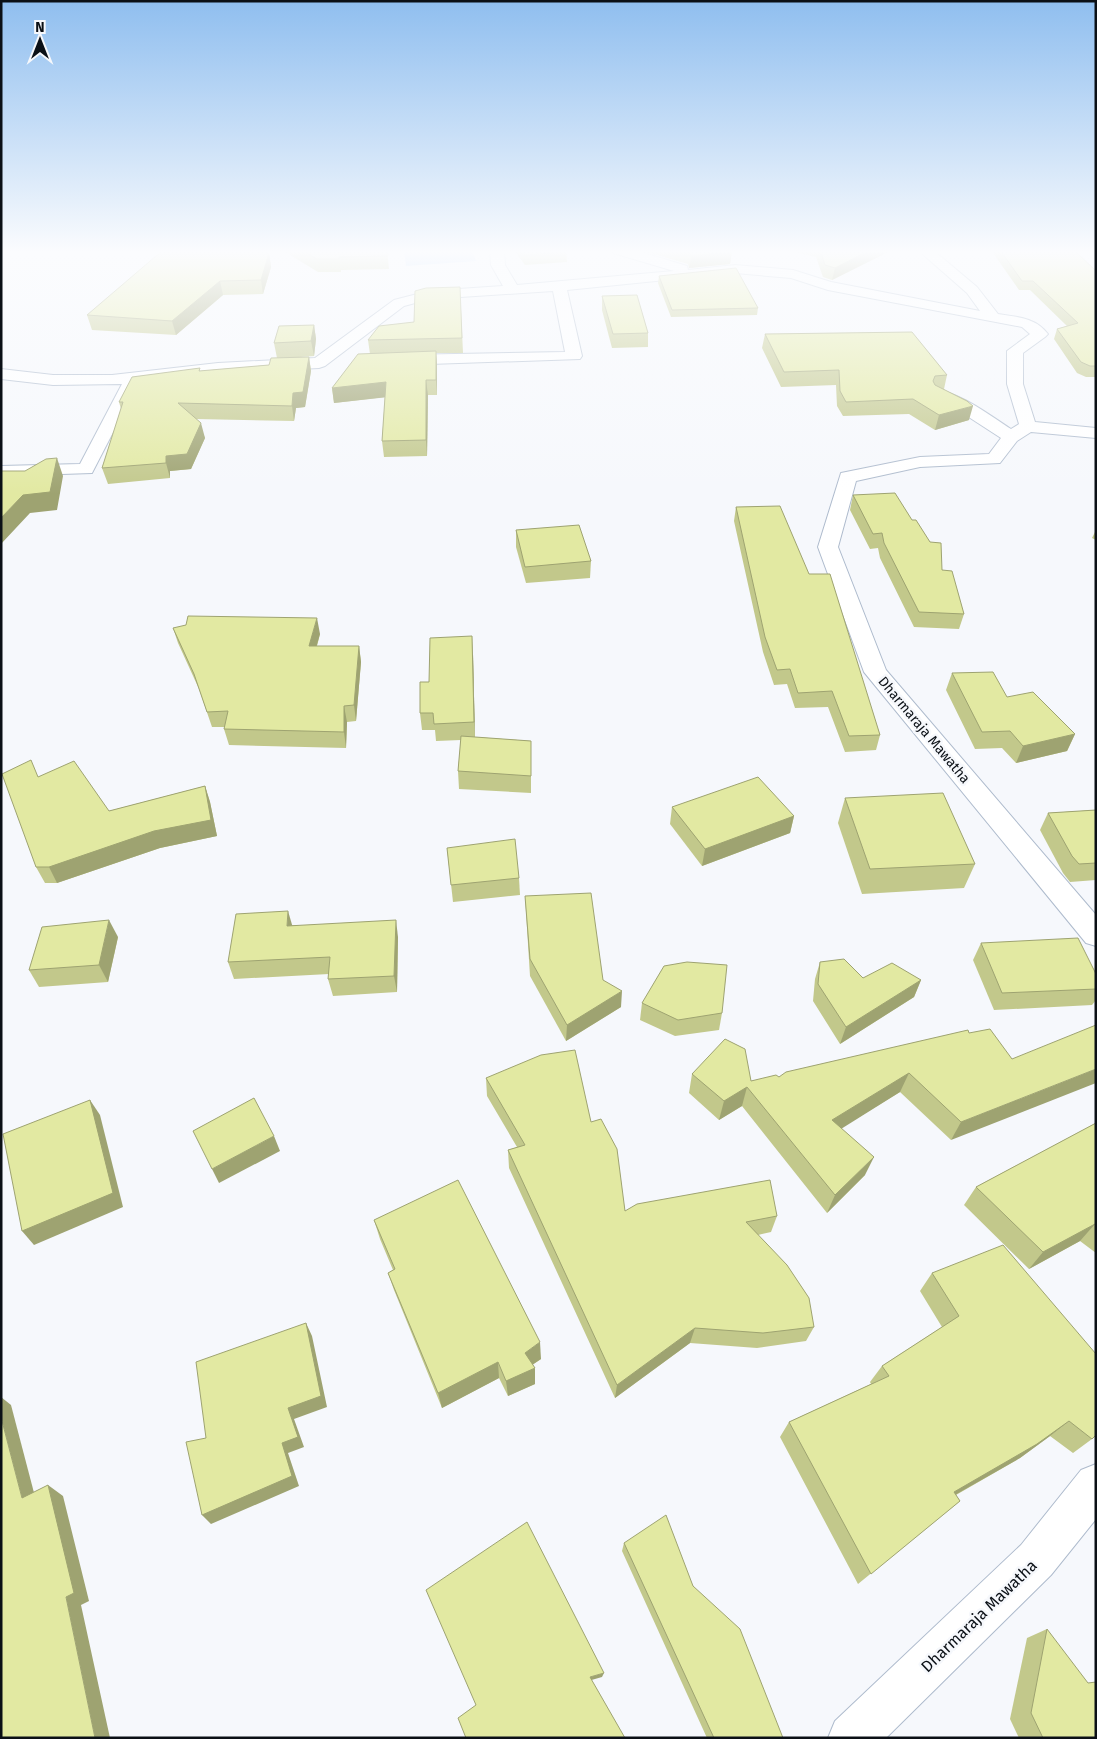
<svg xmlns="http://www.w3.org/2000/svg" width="1097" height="1739" font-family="'Fira Sans',sans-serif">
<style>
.water{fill:#abcdfa}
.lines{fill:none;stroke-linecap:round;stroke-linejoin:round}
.minor-casing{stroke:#aebbcd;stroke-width:2}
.minor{fill:#fff;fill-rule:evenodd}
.wall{fill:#c2c88b}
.shaded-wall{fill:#9ea371}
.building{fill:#e2e9a2;stroke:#9ea371}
.labels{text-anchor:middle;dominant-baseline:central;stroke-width:5;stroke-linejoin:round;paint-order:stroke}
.street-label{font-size:14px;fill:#0b1016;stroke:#f6f8fc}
.near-street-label{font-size:16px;fill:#0b1016;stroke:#f6f8fc}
</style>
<rect width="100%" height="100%" fill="#f6f8fc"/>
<!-- water -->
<path class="water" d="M404 250H472L476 261 406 266Z"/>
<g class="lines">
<defs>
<g id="minor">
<path d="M490 250H504L505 265 517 285 674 271 613 253 612 250H634L687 266 688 270 735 265 793 270 831 282 980 311 967 293 918 250H933L977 287 998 314C1017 317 1035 317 1048 334L1045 337 1023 353V384L1035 422 1096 428V438L1031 432 1017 441 1000 463 920 467 856 481 838 547 886 670 1096 915V946L1086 943 864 672 818 547 841 473 920 457 989 454 1001 438 964 414 933 399 931 395 933 391C953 387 994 418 1011 429L1019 424 1007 384V351L1030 334 1022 327 828 290 791 278 735 273 567 290 582 356 580 359 400 365 394 363 392 360 394 357 400 355 565 352 553 291 430 299 404 306 325 366 319 368 218 373 139 382 92 473 1 476V466L80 464 122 384 53 385 1 379V369L53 375H112L218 363 315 358 394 300 429 291 503 286 491 265Z"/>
<path d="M1096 1464V1519L1051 1575 886 1738H828L835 1721 1021 1545 1081 1470Z"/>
</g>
</defs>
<!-- minor casing -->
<use href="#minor" class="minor-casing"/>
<!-- minor -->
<use href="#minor" class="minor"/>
</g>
<!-- wall -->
<g class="wall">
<path d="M282 250H387L389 269 341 270V272H318Z"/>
<path d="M514 250H566L567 262 525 265Z"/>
<path d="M646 250H731L732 251 730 264 689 268 688 264 647 252Z"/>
<path d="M785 250H892L832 280 823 277 816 257Z"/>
<path d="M991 250H1074L1096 271V377H1086L1077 373 1054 339 1057 329 1067 326 1030 290H1019Z"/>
<path d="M269 253 271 267 263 294 223 295 176 335 92 330 87 315Z"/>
<path d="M659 276 758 308 757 315 671 317 658 283Z"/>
<path d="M460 287 463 353H436L437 366V395H428L427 456 384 457 382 441 385 397 334 403 332 388 370 354 368 340 414 322Z"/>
<path d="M602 296 648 333V347L612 348 602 310Z"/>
<path d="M314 325 316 339 314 356 287 358 309 357 311 371 305 407 296 408 294 421 196 419 205 438 191 469 170 471V478L108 484 102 468 121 409 119 402 200 368V371L269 365 277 358 274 343Z"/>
<path d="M765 334 947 375 944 389 969 420 935 430 909 414 843 416 837 406 836 385 781 387 762 348Z"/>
<path d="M853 495 942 570 964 614 959 629 914 627 880 558 878 548 870 549 850 510Z"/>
<path d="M736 507 809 574 880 735 876 750 845 752 828 707 795 708 787 684 774 685 763 652 734 521Z"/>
<path d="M516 530 591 561 590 578 526 583 516 547Z"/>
<path d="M1096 530V540L1092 538Z"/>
<path d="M173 628 320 634 317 646H359L361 662 356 721 347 722 346 748 229 745 224 729 225 727H212L199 689 178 643Z"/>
<path d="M473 654 475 737 531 741V793L459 789 458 771 461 740 436 741 435 730H422L420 713 429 682Z"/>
<path d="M952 673 1007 697 1075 734 1067 751 1016 763 1002 748 975 749 946 690Z"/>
<path d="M39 777 109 811 205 786 210 802 217 836 160 848 57 883H45L36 867Z"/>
<path d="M845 798 975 864 964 888 862 894 838 823Z"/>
<path d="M672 807 794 816 790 833 702 866 670 824Z"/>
<path d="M1096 810V880L1070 882 1063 873 1040 830 1048 813Z"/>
<path d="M447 848 519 878 520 895 453 902Z"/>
<path d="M525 896 603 980 621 1007 566 1041 530 976Z"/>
<path d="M293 925 398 937 397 992 333 996 328 979 329 974 234 979 228 962Z"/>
<path d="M118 937 108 982 39 987 29 970Z"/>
<path d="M981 943 1096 974V1000L1092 1005 994 1010 973 960Z"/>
<path d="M820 962 863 978 921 980 914 997 840 1044 813 1001 815 979Z"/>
<path d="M642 1003 722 1013 719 1030 675 1036 640 1020Z"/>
<path d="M969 1033 1012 1059 951 1140 900 1092 841 1128 865 1175 827 1213 742 1106 719 1120 689 1093 692 1074 751 1081 779 1077Z"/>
<path d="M486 1078 591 1122 625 1211 777 1216 771 1232 758 1235 814 1327 806 1341 757 1348 690 1343 615 1398 509 1168 508 1150 517 1147 487 1096Z"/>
<path d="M1096 1123V1253L1080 1241 1029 1269 964 1205 976 1187Z"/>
<path d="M374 1220 541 1359 532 1365 535 1384 508 1396 499 1378 442 1408 394 1290 388 1273 393 1270 380 1239Z"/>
<path d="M932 1273 1092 1439 1073 1453 1050 1436 1020 1458 956 1495 960 1501 858 1584 780 1437 789 1422 871 1384 870 1382 882 1366 942 1327 920 1291Z"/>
<path d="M624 1543 693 1586 783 1738H707L622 1551Z"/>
<path d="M1047 1629 1096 1738H1019L1010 1719 1027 1638Z"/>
</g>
<!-- shaded-wall -->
<g class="shaded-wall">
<path d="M870 250H892L832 280 835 268Z"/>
<path d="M732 251 730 264 689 268 691 256Z"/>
<path d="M269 253 271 267 263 294 261 280Z"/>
<path d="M220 281 223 295 176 335 172 321Z"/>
<path d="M314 325 316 339 314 356 311 341Z"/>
<path d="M436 351 437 366V395L436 380Z"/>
<path d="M309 357 311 371 305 407 296 408 294 421 292 406 293 393Z"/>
<path d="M426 380 428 395 427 456 426 440Z"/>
<path d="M386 382 388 397 334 403 332 388Z"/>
<path d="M973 406 969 420 935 430 939 415Z"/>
<path d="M201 423 205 438 191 469 170 471V478L166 463V456Z"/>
<path d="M57 458 63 476 57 510 30 513 1 544V518Z"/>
<path d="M317 618 320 634 312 662 309 646Z"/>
<path d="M472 636 473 654 475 739 474 722Z"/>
<path d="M359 646 361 662 356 721 354 705Z"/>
<path d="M344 706 347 722 346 748 344 732Z"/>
<path d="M1075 734 1067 751 1016 763 1023 746Z"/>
<path d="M205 786 210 802 217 836 160 848 57 883 49 867Z"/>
<path d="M794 816 790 833 702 866 705 849Z"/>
<path d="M288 911 293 928 287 926Z"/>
<path d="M109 920 118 937 108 982 99 965Z"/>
<path d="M396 920 398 937 397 992 394 976Z"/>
<path d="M921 980 914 997 840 1044 846 1027Z"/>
<path d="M622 991 621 1007 566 1041 567 1025Z"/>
<path d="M1096 1069V1083L951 1140 961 1122Z"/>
<path d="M909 1073 900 1092 825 1139 832 1120Z"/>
<path d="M747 1087 742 1106 719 1120 724 1101Z"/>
<path d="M90 1100 100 1115 123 1207 34 1245 22 1231Z"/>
<path d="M274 1136 280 1151 219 1183 212 1169Z"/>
<path d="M874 1157 865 1175 827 1213 835 1195Z"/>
<path d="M1095 1224 1080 1241 1029 1269 1043 1252Z"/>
<path d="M306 1323 312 1336 327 1407 294 1419 304 1447 288 1453 299 1486 211 1524 202 1515 282 1443 288 1408Z"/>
<path d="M695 1328 690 1343 615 1398 617 1385Z"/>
<path d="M540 1342 541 1359 526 1369 525 1353Z"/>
<path d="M498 1362 499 1378 442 1408 438 1393Z"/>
<path d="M535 1368V1384L508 1396 506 1381Z"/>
<path d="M1 1397 11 1405 38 1508 22 1498 1 1417Z"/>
<path d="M1069 1421 1050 1436 1020 1458 939 1504 954 1492Z"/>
<path d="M48 1485 63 1496 89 1601 81 1605 110 1738H95L66 1597Z"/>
<path d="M604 1673 602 1677 588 1681 590 1677Z"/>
</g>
<!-- building -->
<g class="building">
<path d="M163 250H232L269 253 261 280 220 281 172 321 87 315Z"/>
<path d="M302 250H387L388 256 339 257V259H317Z"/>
<path d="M522 250H566L567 252 525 255Z"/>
<path d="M683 250H731L732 251 691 256 689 252Z"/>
<path d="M820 250H870L835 268 825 265Z"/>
<path d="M1000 250H1074L1096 271V366H1090L1081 362 1057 329 1078 323 1033 281H1022Z"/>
<path d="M736 268 758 308 672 310 659 276Z"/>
<path d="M460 287 462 338 368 340 379 326 414 322 415 291 426 288Z"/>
<path d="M637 295 648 333 613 334 602 296Z"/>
<path d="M314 325 311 341 274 343 279 326Z"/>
<path d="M912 332 947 375 935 376 933 381 935 385 967 401 973 406 939 415 913 399 846 402 840 391 839 370 784 372 765 334Z"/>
<path d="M436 351V380H426V440L382 441 386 382 332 388 358 354Z"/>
<path d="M309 357 303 392 293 393 292 406 178 403 201 423 187 454 166 456V463L102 468 123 402H119L132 377 200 368 199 371 269 365 271 358Z"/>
<path d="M57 458 50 492 23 495 1 518V471H25L46 459Z"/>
<path d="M895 493 912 520H916L930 542 941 543 942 570 952 571 964 614 919 612 884 543 882 533 873 534 853 495Z"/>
<path d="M780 506 809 574H830L880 735 849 736 832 691 798 693 790 669 777 670 765 637 736 507Z"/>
<path d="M579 525 591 561 525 567 516 530Z"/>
<path d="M188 616 317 618 309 646H359L354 705 344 706V732L224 729 228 711 207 712 194 674 173 628 186 625Z"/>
<path d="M472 636 474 722 434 724 433 713H420V682H429L430 638Z"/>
<path d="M993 672 1007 697 1033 692 1075 734 1023 746 1010 731 982 732 952 673Z"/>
<path d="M461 736 531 741V776L458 771Z"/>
<path d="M31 760 38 777 74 761 109 811 205 786 211 820 154 831 49 867H36L2 774Z"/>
<path d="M758 777 794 816 705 849 672 807Z"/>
<path d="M943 793 975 864 870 869 845 798Z"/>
<path d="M1096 810V863L1079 864 1072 856 1048 813Z"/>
<path d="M515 839 519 878 451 885 447 848Z"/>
<path d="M591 893 603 980 622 991 567 1025 530 959 525 896Z"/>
<path d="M288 911 287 926 396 920 394 976 328 979 330 957 228 962 236 914Z"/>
<path d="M109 920 99 965 29 970 42 927Z"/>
<path d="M1078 938 1096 974V989L1002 993 981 943Z"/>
<path d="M844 959 863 978 892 963 921 980 846 1027 818 984 820 962Z"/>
<path d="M687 962 727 965 722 1013 678 1020 642 1003 664 966Z"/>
<path d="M1096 1025V1069L961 1122 909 1073 832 1120 874 1157 835 1195 747 1087 724 1101 692 1074 725 1039 745 1049 751 1081 776 1075 779 1077 786 1072 968 1030 969 1033 990 1029 1012 1059Z"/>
<path d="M575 1050 591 1122 601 1119 617 1149 625 1211 637 1204 770 1180 777 1216 746 1222 787 1265 809 1298 814 1327 763 1333 695 1328 617 1385 508 1150 525 1145 486 1078 541 1055Z"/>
<path d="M254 1098 274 1136 212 1169 193 1131Z"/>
<path d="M90 1100 113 1193 22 1231 3 1134Z"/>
<path d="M1096 1123V1225L1095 1224 1043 1252 976 1187Z"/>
<path d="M458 1180 540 1342 525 1353 535 1368 506 1381 498 1362 438 1393 388 1273 395 1269 374 1220Z"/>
<path d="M1003 1245 1096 1354V1435L1092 1439 1069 1421 1037 1444 954 1492 960 1501 871 1574 789 1422 889 1376 882 1366 959 1316 932 1273Z"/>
<path d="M306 1323 321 1396 288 1408 298 1437 282 1443 292 1476 202 1515 186 1442 206 1438 196 1362Z"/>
<path d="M1 1417 22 1498 48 1485 74 1593 66 1597 95 1738H1Z"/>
<path d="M666 1515 693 1586 740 1629 783 1738H714L624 1543Z"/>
<path d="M527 1522 604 1673 590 1677 625 1738H466L458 1718 476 1705 426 1590Z"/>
<path d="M1047 1629 1088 1683 1096 1682V1738H1043L1031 1713Z"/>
</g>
<!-- sky -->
<linearGradient id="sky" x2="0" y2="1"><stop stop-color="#8fbeef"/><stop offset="0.51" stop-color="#fbfcfe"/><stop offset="1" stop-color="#fbfcfe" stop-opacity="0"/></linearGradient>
<rect width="1097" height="494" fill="url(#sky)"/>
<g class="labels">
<!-- street labels -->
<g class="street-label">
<text transform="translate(924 730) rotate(50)">Dharmaraja Mawatha</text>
</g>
<!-- near-street labels -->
<g class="near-street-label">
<text transform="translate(979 1616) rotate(-44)">Dharmaraja Mawatha</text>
</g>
</g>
<!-- border -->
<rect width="1097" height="1739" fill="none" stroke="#0b1016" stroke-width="5"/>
<!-- north arrow -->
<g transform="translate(40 40)" stroke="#f6f8fc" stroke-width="4" paint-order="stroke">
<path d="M0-4L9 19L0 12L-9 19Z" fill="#0b1016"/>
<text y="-8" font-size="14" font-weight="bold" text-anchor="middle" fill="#0b1016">N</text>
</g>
</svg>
